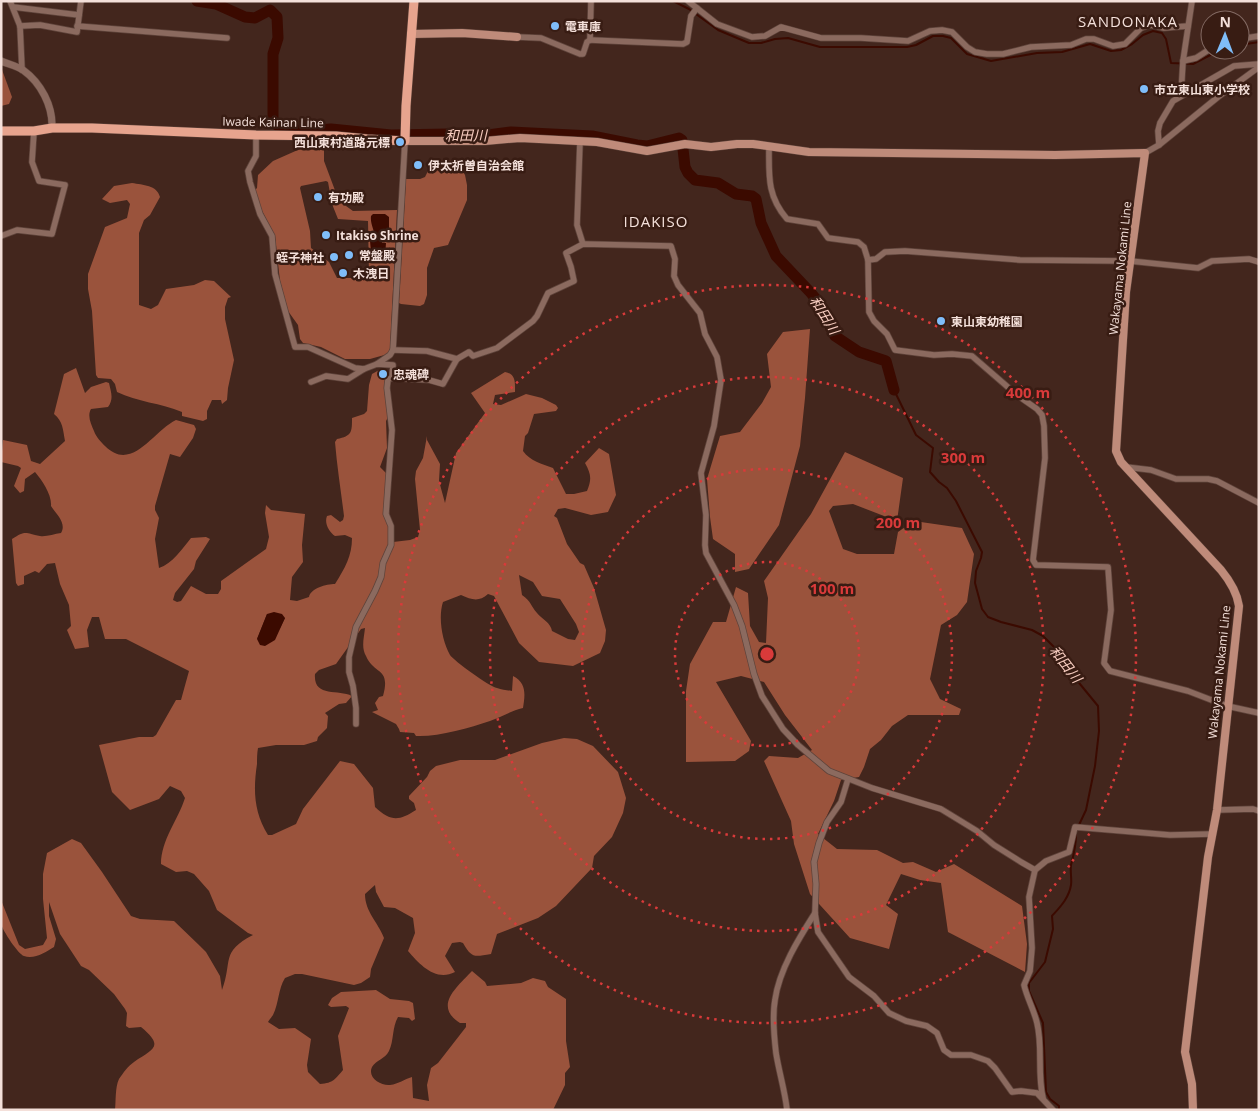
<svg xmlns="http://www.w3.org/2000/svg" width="1260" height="1111" font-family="'Open Sans','Noto Sans JP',sans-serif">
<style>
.forest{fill:#9a533c;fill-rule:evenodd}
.water{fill:#3b0a00}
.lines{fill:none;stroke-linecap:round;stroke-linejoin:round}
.stream{stroke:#3b0a00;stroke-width:2}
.river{stroke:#3b0a00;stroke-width:11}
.minor-casing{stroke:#5f443b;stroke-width:7}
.tertiary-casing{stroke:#5f443b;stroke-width:8}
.secondary-casing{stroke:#5f443b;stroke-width:9}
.primary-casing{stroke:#5f443b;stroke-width:10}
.minor{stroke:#8b6a5f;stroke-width:5.5}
.tertiary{stroke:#8b6a5f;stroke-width:7}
.secondary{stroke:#bf8b7a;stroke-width:8}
.primary{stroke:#e7a48e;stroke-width:9}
.ring{fill:none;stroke:#d93a3a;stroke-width:2.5;stroke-dasharray:2.5 5}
.poi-dot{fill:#7fbdf9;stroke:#381c13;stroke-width:2}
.labels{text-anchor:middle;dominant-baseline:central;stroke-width:5;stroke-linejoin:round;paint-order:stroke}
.poi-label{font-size:12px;font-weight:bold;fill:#f4e0da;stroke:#381c13;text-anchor:start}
.street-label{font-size:12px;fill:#f4e0da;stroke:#381c13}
.water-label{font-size:14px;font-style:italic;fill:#f9cec1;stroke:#381c13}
.quarter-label{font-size:15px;letter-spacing:1px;fill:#f4e0da;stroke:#381c13}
.centre{fill:#d93a3a;stroke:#381c13;stroke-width:2.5}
.ring-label{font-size:15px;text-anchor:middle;font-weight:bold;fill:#d93a3a;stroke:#381c13;stroke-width:5;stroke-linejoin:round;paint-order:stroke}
</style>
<rect width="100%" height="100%" fill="#43261d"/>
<!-- forest -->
<g class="forest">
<path d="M1 67 12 97 9 104 1 106Z"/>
<path d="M324 140V161L339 201 353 211 397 210 390 349 388 354 370 359H345L321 347 303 343 300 339 298 325 288 311 280 281 275 236 261 209 255 190 257 188 258 175 273 161 300 149 303 141ZM326 181 328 182 332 204 338 219 368 221 369 275 367 278H337L329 262 311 248 310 231 300 188 301 186Z"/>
<path d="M450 160 457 162 465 175 467 185V200L448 245 434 248 427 268V295L424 304 420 306 401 304 399 303 406 179H420L425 177 433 161Z"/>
<path d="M132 183C143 185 157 185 160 197L150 215 144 220 139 233V305L151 309 158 305 166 289 194 285 205 280 214 281 231 297 228 298 225 307V319L234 360 228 388 227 400 222 404 221 400H212L207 411V419L203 421 182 416V412C161 403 137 402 117 392L115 384 111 379 98 378 96 375 92 311 88 289V274L105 227 127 218 130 204 127 200 110 203 102 199 114 186Z"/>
<path d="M810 329 805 398 800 446 790 484 779 525 749 569 735 572V554L713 539 710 517 707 479 720 436 740 432 762 403 771 387 767 354 783 332Z"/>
<path d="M76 368 85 393 91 387 106 382 109 383C111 392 114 399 108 407L91 409C87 416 91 424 94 431 96 437 101 442 105 446 132 473 153 431 176 420L194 425 196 429 193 438 180 457 170 454 155 506V510L159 518 155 539 159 568C172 564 183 548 191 538L206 537 210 539 196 561 194 569 175 593 173 600 177 602 181 601 191 586 206 594H218L221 589V581L266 549 269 537 265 513 266 505 271 510 305 514 302 545 303 562 292 577 290 600 297 601 309 597C311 588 326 584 335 584 345 568 352 556 352 538L345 535 335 536C329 532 324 523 327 516L331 515 340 522 343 520 344 516C341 491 337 467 335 442L337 439C352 436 352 432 352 418L364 414 367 411 369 385 372 374 381 369 388 374 389 390 392 409 386 421 387 448 380 467 387 474 390 525 393 542 410 540 418 537 420 530 415 479 416 471 423 458 427 436V440L440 464 439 481 445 503 456 453 485 413 471 393 505 372C516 374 515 382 515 392L495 395 493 404 501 405 526 394 542 398 556 405 558 408 556 411 534 414 528 433 525 436 523 451C530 461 542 464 553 468L566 494H574L587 491C592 479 591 474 585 463L599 448 609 454 616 495 608 512 591 515 565 508 558 509 554 516 557 518 567 544 580 563 584 565 594 588 606 630 605 641 600 653 573 666 539 662 519 643 494 596 488 594C479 602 472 600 461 595L443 602C438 617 442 641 450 655 453 660 490 687 497 688 502 690 507 690 512 691L513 676C527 683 525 695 523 708 511 711 501 717 490 721 469 728 438 737 416 736L414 733 400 732 399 729 396 724 372 712 378 710 375 703 379 697 383 696C391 667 374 675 366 656 361 647 364 638 365 628L361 629 336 664 319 670 315 674C313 698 338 689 352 696L346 703 339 704 325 713 328 716 327 728 318 737 317 741 304 745H276L258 748C257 753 257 759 257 764 253 791 254 812 268 835H272L296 824 303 809 340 761 354 764 373 788 375 807C391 822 399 821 416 810L414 803 409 799V796L427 777 430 771 436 766 460 760H495L542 743 564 738 577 739 593 746 618 772 626 798 623 813 612 837 594 856 592 868 556 906 538 918 497 934 491 954C473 957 472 958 463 943L460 942 452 943 445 956 455 972C436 982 420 965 408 951L415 933 413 918 395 908 384 907 376 892 375 885 365 894C365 912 378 922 384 938L371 969 370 977 361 983 354 985 302 974H295L285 978C278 989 279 1003 273 1015 271 1018 269 1020 268 1022L279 1029 295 1028 311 1039 307 1065 308 1072 320 1084C334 1083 335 1079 343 1070L338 1036 349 1008 346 1006 331 1007 328 1005 332 998 341 992 376 990 390 999 409 1001 413 1003 415 1019 412 1021 409 1018 398 1017C392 1027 394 1041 389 1051 385 1059 376 1060 372 1067 367 1078 381 1086 390 1085 399 1084 404 1079 412 1077L413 1098 429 1101 427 1085 431 1068 438 1063 466 1027V1023H460C433 1006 457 987 472 971L485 982 487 986 521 983 533 978 545 981 548 987 566 999V1041L570 1067 565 1073V1085L553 1110H115C116 1101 115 1087 119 1079 123 1073 128 1066 134 1062 153 1049 165 1047 141 1027L129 1028 126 1026 127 1013 125 1009 114 994 89 970 81 966 60 934 49 902V916L56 939 54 947C46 952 34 960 24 956 18 954 3 931 1 924 0 917 1 907 1 900L19 945 25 949 43 945 47 938 43 899V874L47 853 72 839 81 843 102 872 131 916 140 919 174 921 200 946 206 952 220 976 222 990C233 961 220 952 253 935L248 933 217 910 209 891 194 874 187 871 176 872 161 864C161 840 178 820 185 798L181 791 170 786 159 799 130 810 112 792 99 745 139 737H153L156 735 176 700H181L189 671 126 639H105L99 617H92L87 630 89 647 75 649 67 630 71 626 69 605 60 584 55 563 47 564 39 573 35 571 24 576V584L18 586 16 583 12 539C26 530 25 533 40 536 46 537 54 534 61 533 67 523 56 514 51 506 52 495 42 480 35 472L25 479 24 491 20 493 14 486 21 468 18 466 1 462 3 440 27 445 31 461 40 464 65 441C63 430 63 421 54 414L64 374ZM519 575 533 582 542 596 560 599 576 624 579 632 575 640 568 639 552 631C551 623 542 619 537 613 530 605 532 602 522 595ZM267 614 285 618 280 628 257 639Z"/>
<path d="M845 452 903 478 897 521 853 504 833 506 829 511 843 549 857 554H894L898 532 914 521 962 528 974 554 967 602 957 615 941 625 930 679 940 699 961 709 959 715H908L892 726 881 740 870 749 864 767 859 777 841 780 834 801 818 834 837 849 877 850 903 863 913 862 936 872 954 864 1022 906 1027 944 1025 972 948 932 941 883 920 880 901 874 886 905 898 914 889 949 850 938 810 894 794 844 791 821 764 761 769 756 798 758 812 750 785 715 764 682 741 676 716 682 751 741 749 751 735 761 686 762V691L690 664 713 622H726L736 587 748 593 750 626 759 642 766 643 768 598 764 581 811 514Z"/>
</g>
<!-- water -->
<g class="water">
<path d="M373 214H385L389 217V229L382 230V243H386L385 257 383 258 375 257 371 252 370 241 375 240C375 230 370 225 371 216Z"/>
<path d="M274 612 282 614 285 618 275 640 265 646 260 645 257 639 267 614Z"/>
</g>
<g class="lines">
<!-- stream -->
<g class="stream">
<path d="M673 1 689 9 718 30 749 43H761L775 39 788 38 820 47H907L916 45 933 36H943L951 38 967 54 991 61 1037 53 1062 52 1090 44 1111 51 1121 50 1132 44 1143 35 1153 31 1162 33 1166 39 1171 63 1193 64 1220 50"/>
<path d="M1240 45 1259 42"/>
<path d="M894 390 916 435 933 448 930 472 939 482 947 488 956 501 982 552 981 558 976 571 975 583 982 609 988 617 1001 622 1032 630 1043 636 1054 647 1066 667 1098 706 1099 731 1095 766 1086 810 1078 827"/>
<path d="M1059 1110V1106L1050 1099 1046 1092 1043 1023 1029 991V983L1045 962 1053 929 1052 916C1060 907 1069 898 1071 885 1072 879 1070 872 1071 865 1074 854 1076 845 1076 834"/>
</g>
<!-- river -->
<path class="river" d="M197 1 216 4 245 17 255 18 270 10 277 17 278 38 273 54V120L278 126 284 130 302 131 331 129 391 135 449 134 480 136 511 132 592 136 637 145 647 146 679 138 682 140 685 167 688 173 695 180 718 183 736 194 752 196 756 199 761 223 776 256 811 293 819 303 835 336 859 352 886 361 894 390"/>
<defs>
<g id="minor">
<path d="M10 1 20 26 22 70"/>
<path d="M688 1 717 24 752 37 765 36 781 27 821 38H861L908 41 930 31 942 30 952 32 967 47 975 52 987 54H1003L1031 47 1071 45 1086 39H1094L1113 46 1125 44 1141 28 1151 25 1164 28 1188 26"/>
<path d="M13 7 79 15"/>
<path d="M20 26 40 25 77 32 81 1"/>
<path d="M77 26 227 38"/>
<path d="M517 37 541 38 580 54H583L587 42 590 40 591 1"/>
<path d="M1240 39 1259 36"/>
<path d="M590 40 683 44 687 42 691 16 697 8"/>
<path d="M1183 61 1196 58 1210 49"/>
<path d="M1181 95 1183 61 1192 1"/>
<path d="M256 135V156L248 171 250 182 260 214 272 236 275 274 295 347H308L355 368 364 369 377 364 393 365 392 378 388 379 387 388 392 430 386 514 391 526V545L383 563 381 577 375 591 356 627 349 657V672L353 686 356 708V724"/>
<path d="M580 141 577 225 583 244"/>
<path d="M1159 145 1158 131 1160 123 1173 101 1234 66 1259 64"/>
<path d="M769 147C769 176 767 196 787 219L818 224 828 238 858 242 864 247 868 260 869 312 874 321 887 334 895 350 934 355 952 354 972 356 1017 395 1037 409 1042 415 1044 426 1045 458 1033 560 1036 565 1108 567 1111 610 1104 663 1110 671 1188 691 1227 706 1259 713"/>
<path d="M1145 153 1159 145 1218 97 1259 67"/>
<path d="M1 236 17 230 52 234 65 185 39 181 32 162 34 131"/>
<path d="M868 260 876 259 885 252 905 251 1020 260 1130 261 1198 268 1212 261 1249 259 1259 262"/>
<path d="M393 350 427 351 457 359 469 352 473 356 497 348 533 321 537 316 548 293 574 281 571 267 566 253 583 244 671 246 675 259 674 276 678 285 700 313 705 334 717 357 721 380 714 426 701 473 706 515 705 545 706 553 734 605 742 626 754 674 762 696 783 729 798 745 829 771 872 788 941 809 977 831 994 845 1021 862 1035 870"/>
<path d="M377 364 390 355 393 350 405 141"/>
<path d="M392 378 429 380 443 384 457 359"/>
<path d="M311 382 326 376 348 379 364 369"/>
<path d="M1126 467 1151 470 1176 479H1208L1217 481 1259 503"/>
<path d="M848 779 841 802 827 822 819 843 814 862 816 884 815 913 818 932 849 977 874 996 889 1013 906 1021 927 1026 937 1033 944 1050 951 1055H971L988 1061 995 1068 1012 1092 1021 1091 1037 1093 1053 1110"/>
<path d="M1217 810 1253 809 1259 811"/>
<path d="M1043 1098C1037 1073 1043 1047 1037 1023 1034 1010 1027 998 1024 985L1030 971 1032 948 1029 897 1035 870 1046 861 1069 852 1075 827 1170 835 1212 834"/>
<path d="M787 1110C785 1091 779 1072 776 1053 774 1036 772 1017 775 1000 779 970 799 938 815 913"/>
</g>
<path id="tertiary" d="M1 61C8 64 17 66 23 70 41 83 53 106 52 128"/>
<g id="secondary">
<path d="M411 34 462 33 517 37"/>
<path d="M405 141H485L520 138 597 142 647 151 685 144 711 147 737 144H753L809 152 1055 155 1145 153 1126 292 1116 451 1121 462 1221 570C1230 581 1237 592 1239 606L1217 810 1208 857 1185 1052 1192 1084 1193 1110"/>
</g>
<path id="primary" d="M1 131H34L52 128H92L256 135 336 136 367 139 405 141 406 106 414 1"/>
</defs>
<!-- minor casing -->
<use href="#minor" class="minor-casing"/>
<!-- tertiary casing -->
<use href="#tertiary" class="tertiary-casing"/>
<!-- secondary casing -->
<use href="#secondary" class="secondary-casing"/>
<!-- primary casing -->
<use href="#primary" class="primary-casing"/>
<!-- minor -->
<use href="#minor" class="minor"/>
<!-- tertiary -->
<use href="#tertiary" class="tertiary"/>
<!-- secondary -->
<use href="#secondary" class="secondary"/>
<!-- primary -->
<use href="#primary" class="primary"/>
</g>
<!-- distance rings -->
<g class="ring">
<circle cx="767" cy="654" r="92"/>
<circle cx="767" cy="654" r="185"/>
<circle cx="767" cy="654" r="277"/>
<circle cx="767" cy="654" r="369"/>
</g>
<!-- markers -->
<g class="poi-dot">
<circle cx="555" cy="26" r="5"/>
<circle cx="1144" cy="89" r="5"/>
<circle cx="400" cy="142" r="5"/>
<circle cx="418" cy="165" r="5"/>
<circle cx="318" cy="197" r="5"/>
<circle cx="326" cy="235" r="5"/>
<circle cx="349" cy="255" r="5"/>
<circle cx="334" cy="257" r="5"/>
<circle cx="343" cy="273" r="5"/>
<circle cx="941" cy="321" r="5"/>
<circle cx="383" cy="374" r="5"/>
</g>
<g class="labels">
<!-- poi labels -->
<g class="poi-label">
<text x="565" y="26">電車庫</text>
<text x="1154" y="89">市立東山東小学校</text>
<text x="390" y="142" text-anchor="end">西山東村道路元標</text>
<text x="428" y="165">伊太祈曽自治会館</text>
<text x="328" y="197">有功殿</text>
<text x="336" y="235">Itakiso Shrine</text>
<text x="359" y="255">常盤殿</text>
<text x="324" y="257" text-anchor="end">蛭子神社</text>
<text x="353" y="273">木洩日</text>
<text x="951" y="321">東山東幼稚園</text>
<text x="393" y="374">忠魂碑</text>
</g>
<!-- street labels -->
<g class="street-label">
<text transform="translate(273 122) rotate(1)">Iwade Kainan Line</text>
<text transform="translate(1120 268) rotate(-84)">Wakayama Nokami Line</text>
<text transform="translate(1219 672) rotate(-84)">Wakayama Nokami Line</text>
</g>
<!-- water labels -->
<g class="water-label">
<text transform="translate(466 135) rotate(-1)">和田川</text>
<text transform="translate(825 315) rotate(58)">和田川</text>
<text transform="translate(1066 664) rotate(52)">和田川</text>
</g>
<!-- quarter labels -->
<g class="quarter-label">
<text x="1128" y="21">SANDONAKA</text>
<text x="656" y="221">IDAKISO</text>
</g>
</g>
<circle cx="767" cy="654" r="8" class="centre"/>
<g class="ring-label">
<text x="1028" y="398">400 m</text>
<text x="963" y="463">300 m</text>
<text x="898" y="528">200 m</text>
<text x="832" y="594">100 m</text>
</g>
<!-- border -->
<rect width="1260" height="1111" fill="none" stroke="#f4e0da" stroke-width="5"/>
<!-- north arrow -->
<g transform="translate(1225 35) rotate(1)"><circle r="24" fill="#381c13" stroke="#836a63"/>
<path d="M0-4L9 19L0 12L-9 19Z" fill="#7fbdf9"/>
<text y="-8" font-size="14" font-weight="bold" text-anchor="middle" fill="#f4e0da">N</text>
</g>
</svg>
